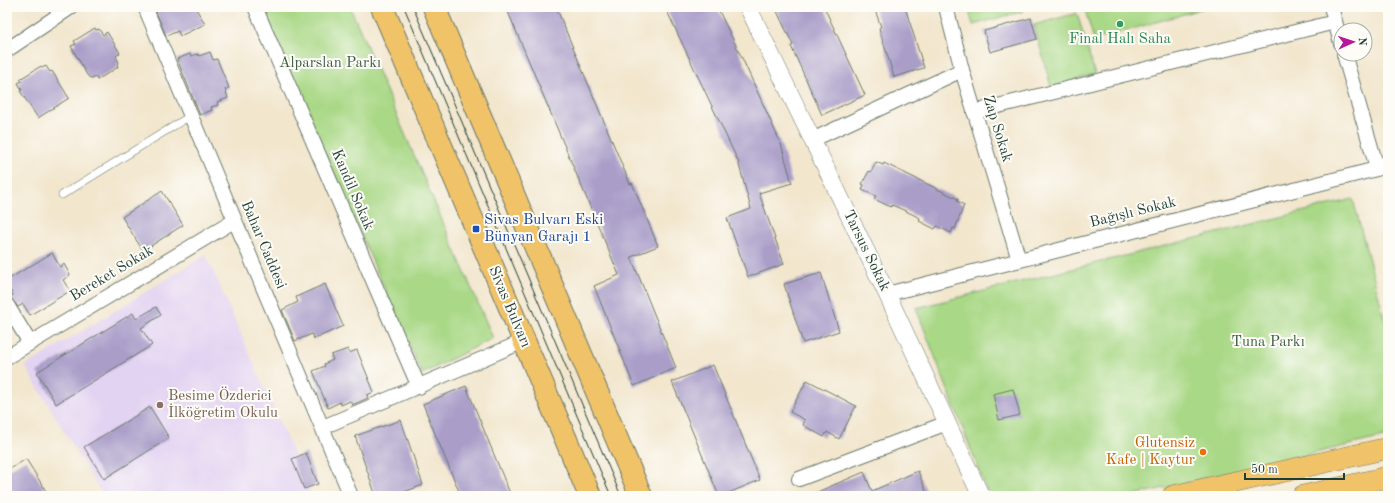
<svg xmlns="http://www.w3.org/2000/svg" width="1395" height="503" font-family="'Old Standard TT',serif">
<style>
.built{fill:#e3d3f2}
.green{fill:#a9d886;stroke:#648a5d}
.building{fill:#aa9ec9}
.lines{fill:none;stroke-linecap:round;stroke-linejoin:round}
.service-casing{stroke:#69786a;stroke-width:8}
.minor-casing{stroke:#69786a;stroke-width:16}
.tertiary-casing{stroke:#69786a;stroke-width:18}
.primary-casing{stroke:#69786a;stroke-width:22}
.trunk-casing{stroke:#69786a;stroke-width:24}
.service{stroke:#fff;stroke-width:7}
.minor{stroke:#fff;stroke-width:14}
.tertiary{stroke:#fff;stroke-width:17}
.primary{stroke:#f1c369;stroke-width:21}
.trunk{stroke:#f1c369;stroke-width:22}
.tram{stroke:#1f3d34;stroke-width:1}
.leisure-dot{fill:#2e9e5b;stroke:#fdfcf7;stroke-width:1.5}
.transit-dot{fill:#1a4fb4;stroke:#fdfcf7;stroke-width:1.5}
.education-dot{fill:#8d6e63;stroke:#fdfcf7;stroke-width:1.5}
.food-dot{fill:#e8710a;stroke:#fdfcf7;stroke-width:1.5}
.labels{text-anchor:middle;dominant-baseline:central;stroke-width:4;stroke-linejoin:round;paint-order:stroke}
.leisure-label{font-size:15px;fill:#27864d;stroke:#fdfcf7}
.park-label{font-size:15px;fill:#3b5c44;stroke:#fdfcf7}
.street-label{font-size:15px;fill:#1f3d34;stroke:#fdfcf7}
.transit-label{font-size:15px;fill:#164399;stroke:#fdfcf7;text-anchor:start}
.education-label{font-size:15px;fill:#785e54;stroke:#fdfcf7;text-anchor:start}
.food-label{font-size:15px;fill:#c56008;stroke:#fdfcf7;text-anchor:end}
</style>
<rect width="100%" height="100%" fill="#fdfcf7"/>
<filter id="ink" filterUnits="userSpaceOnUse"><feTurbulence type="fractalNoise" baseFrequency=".025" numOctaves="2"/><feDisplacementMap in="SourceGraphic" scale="8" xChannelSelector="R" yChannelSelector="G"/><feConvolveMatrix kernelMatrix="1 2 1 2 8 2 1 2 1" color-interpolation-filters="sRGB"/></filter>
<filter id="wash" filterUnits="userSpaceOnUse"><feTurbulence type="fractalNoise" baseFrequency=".012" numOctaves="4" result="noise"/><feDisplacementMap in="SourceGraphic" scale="16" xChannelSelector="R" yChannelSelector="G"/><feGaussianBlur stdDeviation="0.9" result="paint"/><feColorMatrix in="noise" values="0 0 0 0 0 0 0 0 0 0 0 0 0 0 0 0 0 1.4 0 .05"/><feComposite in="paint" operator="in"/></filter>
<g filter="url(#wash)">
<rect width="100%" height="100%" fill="#f2e6cd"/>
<!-- built -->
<path class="built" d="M206 255 312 496H103L25 366Z"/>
<!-- green -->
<g class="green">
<path d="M261 7H350L493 338 422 374Z"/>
<path d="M968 7H1023L1024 11 973 25Z"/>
<path d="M1084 7H1208L1094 40Z"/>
<path d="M1077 13 1095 74 1051 87 1034 25Z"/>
<path d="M1353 199 1388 332V436L1130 496H989L916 308Z"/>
</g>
<g id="blocks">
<!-- building -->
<g class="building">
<path d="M154 7H195L205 24 180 36 178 31 166 36Z"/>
<path d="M506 7H556L630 184 632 183 658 246 631 257 676 368 634 386 594 286 619 275Z"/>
<path d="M665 7H717L743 60 781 144 792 183 759 193 784 264 748 277 727 218 751 209 738 161Z"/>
<path d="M775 7H824L865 95 822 115 791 46 793 45Z"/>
<path d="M874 7H905L924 68 894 77 879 28 881 27Z"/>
<path d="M1031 18 1037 39 990 52 984 31Z"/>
<path d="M95 28 96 30 99 29 103 35 107 32 120 53 116 56 119 63 117 64 118 67 97 80 96 77 92 79 87 75 71 46 76 44 74 41Z"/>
<path d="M210 52 213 60 217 59 229 88 225 89 228 98 217 102 218 105 211 107 212 110 200 115 177 59 190 54 191 56 198 54 199 56Z"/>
<path d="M41 66 42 68 46 66 50 72 52 71 69 98 38 118 20 91 22 90 18 83 22 81 20 79Z"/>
<path d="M876 162 883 165 884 163 958 199 957 201 964 205 955 229 953 228 951 233 937 226 935 229 919 221 920 218 906 211 892 205 891 207 874 199 876 196 862 190 864 185 862 184 869 171 871 172Z"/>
<path d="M162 191 183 225 143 251 122 217Z"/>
<path d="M52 253 60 267 64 264 70 275 63 280 70 291 30 315 23 304 18 307 10 297 13 295 7 285V280Z"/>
<path d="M821 273 839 331 803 343 784 284Z"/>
<path d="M325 284 343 326 314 339 312 334 295 341 282 310 298 302 296 297Z"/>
<path d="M156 307 161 315 141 328 152 345 56 404 37 372 133 313 136 319Z"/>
<path d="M348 349 349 353 357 350 374 392 367 395 368 398 352 405 350 401 341 405 340 402 328 408 313 371 325 366 324 364 333 360 331 355Z"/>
<path d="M713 365 760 480 721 496H719L672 382Z"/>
<path d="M807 380 856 406 839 439 827 432 824 437 803 425 805 420 790 412Z"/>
<path d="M466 386 479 418 511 496H461L436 436 423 404Z"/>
<path d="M1013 389 1020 415 999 420 993 394Z"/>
<path d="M150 407 169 438 104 479 84 447Z"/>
<path d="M401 420 423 485 393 496H376L355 436Z"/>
<path d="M306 453 318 484 304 489 292 459Z"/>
<path d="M26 459 36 475 49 496H7V471Z"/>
<path d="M918 471 928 496H808L864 472 872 491Z"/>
</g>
</g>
</g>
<g filter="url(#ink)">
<use href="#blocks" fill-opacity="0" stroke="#69786a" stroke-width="1"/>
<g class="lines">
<defs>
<path id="service" d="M62 195 190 116"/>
<g id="minor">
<path d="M145 7 351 496"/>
<path d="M255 7 419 387"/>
<path d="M946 7 962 70 1019 260"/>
<path d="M1331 7 1341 43"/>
<path d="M7 50 71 7"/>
<path d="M1344 54 1377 168"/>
<path d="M974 112 1335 22"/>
<path d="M812 140 962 70"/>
<path d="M887 294 1388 166"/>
<path d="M7 305 30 343"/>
<path d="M7 357 234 221"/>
<path d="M323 427 524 341"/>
<path d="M799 479 947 423"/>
</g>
<path id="tertiary" d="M748 7 887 294 981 496"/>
<g id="primary">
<path d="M1173 496 1388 448"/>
<path d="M1303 496 1388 477"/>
</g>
<g id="trunk">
<path d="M382 7 590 496"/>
<path d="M434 7 641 496"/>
</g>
</defs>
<!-- service casing -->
<use href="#service" class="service-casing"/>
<!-- minor casing -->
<use href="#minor" class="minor-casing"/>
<!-- tertiary casing -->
<use href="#tertiary" class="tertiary-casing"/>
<!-- primary casing -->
<use href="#primary" class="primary-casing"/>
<!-- trunk casing -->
<use href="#trunk" class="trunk-casing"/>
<!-- service -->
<use href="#service" class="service"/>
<!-- minor -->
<use href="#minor" class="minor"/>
<!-- tertiary -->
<use href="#tertiary" class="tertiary"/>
<!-- primary -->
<use href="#primary" class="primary"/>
<!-- trunk -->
<use href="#trunk" class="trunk"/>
<!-- tram -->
<g class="tram">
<path d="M404 7 611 496"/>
<path d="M413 7 621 496"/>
</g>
</g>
</g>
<!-- markers -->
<circle class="leisure-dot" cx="1120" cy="24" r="4"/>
<rect class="transit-dot" x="472" y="225" width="8" height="8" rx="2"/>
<circle class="education-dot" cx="160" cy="405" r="4"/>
<circle class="food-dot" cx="1203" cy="452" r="4"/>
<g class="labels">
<!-- leisure labels -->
<g class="leisure-label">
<text x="1120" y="39">Final Halı Saha</text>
</g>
<!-- park labels -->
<g class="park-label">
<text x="330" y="63">Alparslan Parkı</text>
<text x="1268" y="342">Tuna Parkı</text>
</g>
<!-- street labels -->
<g class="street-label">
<text transform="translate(997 129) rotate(73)">Zap Sokak</text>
<text transform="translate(352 190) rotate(67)">Kandil Sokak</text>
<text transform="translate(1133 213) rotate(-14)">Bağışlı Sokak</text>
<text transform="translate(263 245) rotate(67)">Bahar Caddesi</text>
<text transform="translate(866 251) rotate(64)">Tarsus Sokak</text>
<text transform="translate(112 274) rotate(-31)">Bereket Sokak</text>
<text transform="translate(509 307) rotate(67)">Sivas Bulvarı</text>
</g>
<!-- transit labels -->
<g class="transit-label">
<text x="484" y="220">Sivas Bulvarı Eski<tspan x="484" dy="17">Bünyan Garajı 1</tspan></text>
</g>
<!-- education labels -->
<g class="education-label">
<text x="168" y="396">Besime Özderici<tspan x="168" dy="17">İlköğretim Okulu</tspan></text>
</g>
<!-- food labels -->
<g class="food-label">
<text x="1195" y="443">Glutensiz<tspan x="1195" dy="17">Kafe | Kaytur</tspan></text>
</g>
</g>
<!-- margin -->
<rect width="1395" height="503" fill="none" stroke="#fdfcf7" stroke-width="24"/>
<!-- north arrow -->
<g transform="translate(1353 42) rotate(87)"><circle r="19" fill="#fdfcf7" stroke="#a4b0a9"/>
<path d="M0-3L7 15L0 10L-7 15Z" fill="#b5179e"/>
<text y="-6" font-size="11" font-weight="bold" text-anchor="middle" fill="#1f3d34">N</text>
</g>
<!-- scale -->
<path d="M1245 473v6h99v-6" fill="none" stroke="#1f3d34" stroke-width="2"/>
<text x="1251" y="473" font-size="12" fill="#1f3d34" stroke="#fdfcf7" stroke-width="3" paint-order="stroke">50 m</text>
</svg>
